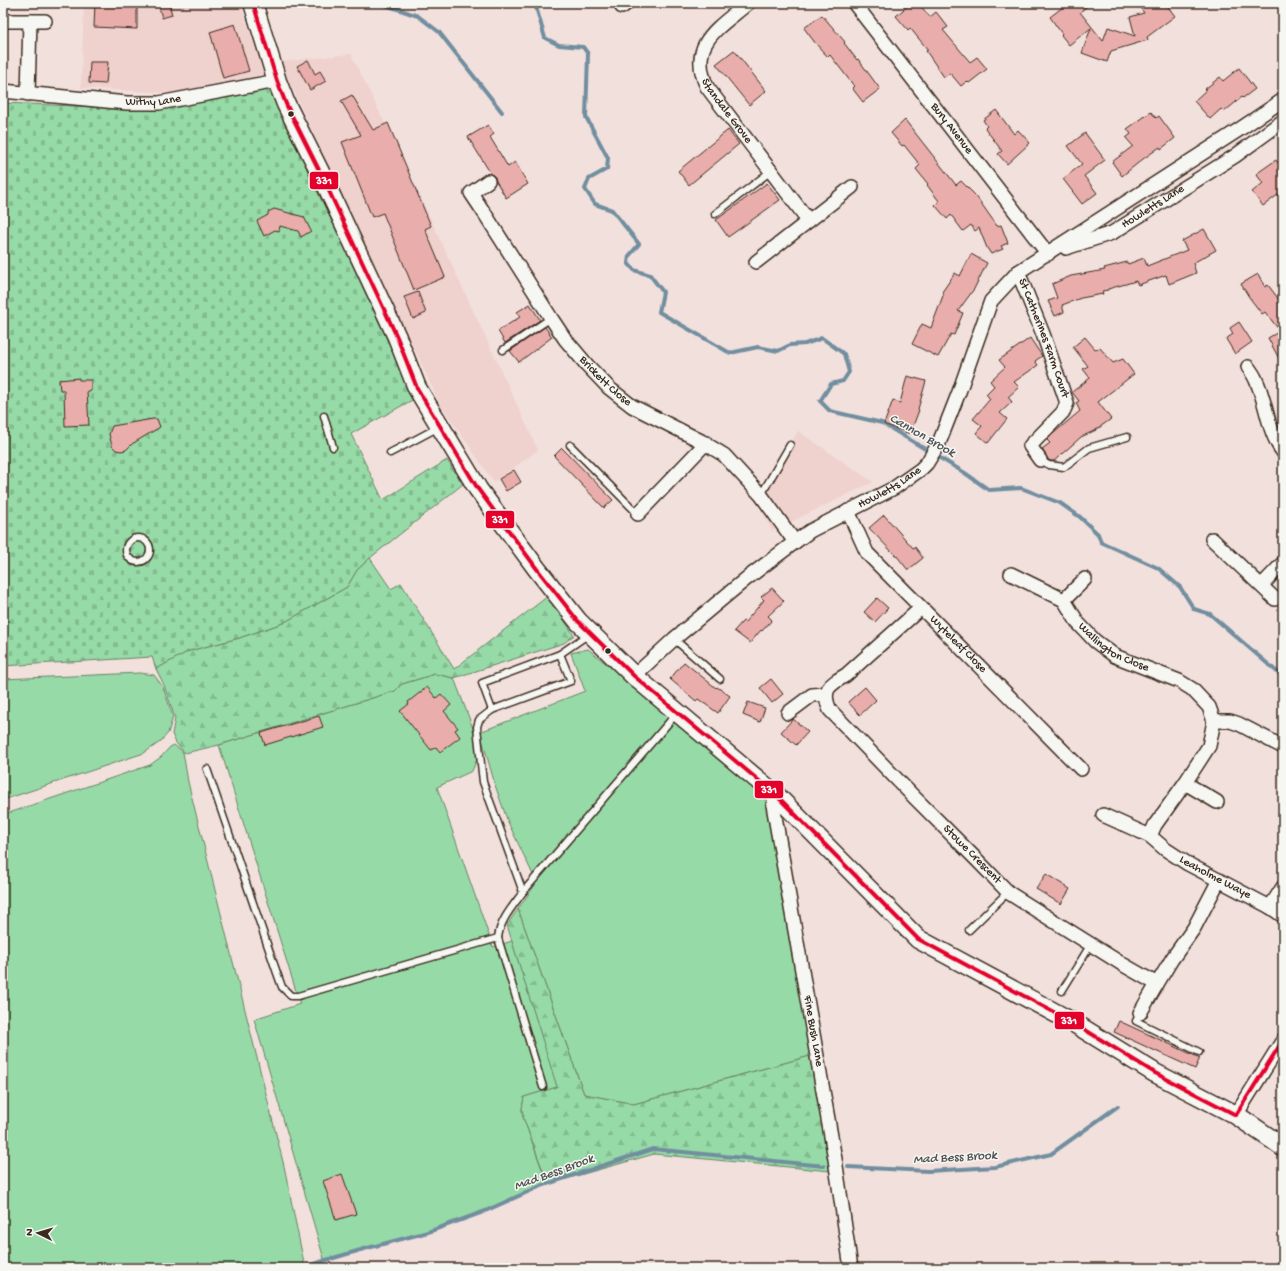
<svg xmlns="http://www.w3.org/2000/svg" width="1286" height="1271" font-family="'Gochi Hand',sans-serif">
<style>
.built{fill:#efd1ce}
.grass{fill:#96dba7;stroke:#688262}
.forest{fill:url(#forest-firs);stroke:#688262}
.cemetery{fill:url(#cemetery-stones);stroke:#688262}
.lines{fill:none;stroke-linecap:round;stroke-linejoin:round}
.stream{stroke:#718e9f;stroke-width:4}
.building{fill:#e9aeab;stroke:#3b2a1e}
.lane-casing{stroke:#3b2a1e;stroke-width:9}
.street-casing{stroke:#3b2a1e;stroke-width:16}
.secondary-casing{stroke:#3b2a1e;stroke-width:21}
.lane{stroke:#f6f6f2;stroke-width:6}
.street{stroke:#f6f6f2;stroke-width:13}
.secondary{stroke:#f6f6f2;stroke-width:18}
.bus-1-casing{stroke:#f6f6f2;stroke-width:7}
.bus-1{stroke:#e4002b;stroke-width:4}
.bus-dot{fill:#3b2a1e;stroke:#f6f6f2;stroke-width:1.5}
.labels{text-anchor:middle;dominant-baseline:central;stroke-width:3;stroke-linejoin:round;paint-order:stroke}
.street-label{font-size:12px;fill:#3b2a1e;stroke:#f6f6f2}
.water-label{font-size:13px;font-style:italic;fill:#525454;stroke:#f6f6f2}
.line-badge{stroke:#f6f6f2;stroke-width:1.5}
.badge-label{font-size:11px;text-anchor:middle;font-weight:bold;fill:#fff}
</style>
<defs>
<pattern id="forest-firs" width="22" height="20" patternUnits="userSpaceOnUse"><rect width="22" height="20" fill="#96dba7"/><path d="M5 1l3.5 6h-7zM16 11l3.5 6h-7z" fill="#82bc8f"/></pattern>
<pattern id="cemetery-stones" width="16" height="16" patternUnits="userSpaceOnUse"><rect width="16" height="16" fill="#96dba7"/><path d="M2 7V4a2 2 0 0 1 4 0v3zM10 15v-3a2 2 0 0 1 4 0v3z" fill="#82bc8f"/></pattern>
</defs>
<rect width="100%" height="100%" fill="#f2e0dd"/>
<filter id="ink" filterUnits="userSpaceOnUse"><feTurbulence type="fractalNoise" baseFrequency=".025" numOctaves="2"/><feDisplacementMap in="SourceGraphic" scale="8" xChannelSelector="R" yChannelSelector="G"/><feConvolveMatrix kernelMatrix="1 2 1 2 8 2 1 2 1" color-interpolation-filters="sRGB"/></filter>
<g filter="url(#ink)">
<!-- built -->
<g class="built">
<path d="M84 3H240L264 74 171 93 81 88Z"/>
<path d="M351 54 410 175 538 450 494 482 440 404 280 62Z"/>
<path d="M798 431 873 482 772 531 758 503Z"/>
</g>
<!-- grass -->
<g class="grass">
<path d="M588 649 765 792 810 1056 634 1104 584 1094 518 909 535 885V879L508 822 496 788 480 732 585 691 571 653Z"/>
<path d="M140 673 154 675 163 687 173 717 168 733 160 742 144 753 3 800V679Z"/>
<path d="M435 674 454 678 477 739 478 757 472 771 437 787 493 947 512 941 558 1087 524 1097 522 1109 523 1117 547 1183 486 1210 428 1232 324 1259 254 1019 300 1004 219 745 395 691 402 684Z"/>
<path d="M174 745 183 752 188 782 284 1166 305 1268H3V815L150 765 161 757 170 747Z"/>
</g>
<!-- forest -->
<g class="forest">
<path d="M370 558 391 589 401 583 454 669 548 596 574 635 564 643 454 678 435 674 402 684 395 691 219 745 185 753 176 743 172 734 175 718 164 685 156 669 189 651 239 638 283 623 347 587 357 570Z"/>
<path d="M518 909 584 1094 634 1104 810 1056 830 1171 654 1154 548 1184 523 1117 522 1109 524 1097 557 1087 507 925Z"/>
</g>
<!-- cemetery -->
<path class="cemetery" d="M275 86 310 177 395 349 414 399 351 434 383 500 447 460 463 484 370 558 357 570 347 587 283 623 239 638 189 651 156 669 152 657 3 666V103L145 109Z"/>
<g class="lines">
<!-- stream -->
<g class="stream">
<path d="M380 3 418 16 439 32 502 112"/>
<path d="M538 3 536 7 545 38 559 45 583 47 588 54 586 117 608 158 607 169 589 179 585 189 595 204 612 210 639 244 629 256 628 263 634 270 650 275 663 292 659 312 730 353 758 347 778 351 790 345 805 344 822 338 844 354 849 372 843 381 831 384 820 401 830 411 882 423 965 473 989 490 1021 488 1060 503 1080 517 1098 534 1101 542 1158 568 1180 587 1194 609 1210 614 1283 677"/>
<path d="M848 1167 928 1171 995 1167 1051 1154 1118 1106"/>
<path d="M300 1268 364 1249 428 1232 483 1212 541 1186 653 1149 824 1166"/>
</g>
</g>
<!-- building -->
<g class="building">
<path d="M95 3H137V29L94 27Z"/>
<path d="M158 3H169L172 15 162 18Z"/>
<path d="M911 3H918L930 17 936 12 948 27 943 30 970 62 977 57 987 69 969 83 967 81 961 86 950 73 944 77 926 51 928 50 910 28 908 30 896 16Z"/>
<path d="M1068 3H1091L1080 12 1103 41 1108 27 1135 36 1130 17 1144 13 1137 3H1165L1175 16 1147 37 1148 40 1111 51 1107 62 1082 53 1091 28 1069 45 1061 35 1062 34 1050 17Z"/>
<path d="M822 15 845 42 844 43 857 60 858 59 880 89 863 102 852 88 854 86 830 55 828 57 816 44 804 28Z"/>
<path d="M235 24 249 71 223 78 210 32Z"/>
<path d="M734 50 766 91 749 105 716 64Z"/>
<path d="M308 60 315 74 320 71 326 81 310 90 297 66Z"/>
<path d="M90 62H108L106 84 89 83Z"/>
<path d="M1239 68 1255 89 1243 98 1242 97 1224 112 1221 109 1210 119 1194 101 1206 90 1205 89 1220 77 1223 81Z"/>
<path d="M352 95 373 130 388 123 431 226 425 229 445 277 414 290 383 213 372 217 342 142 361 135 341 101Z"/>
<path d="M996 110 1014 134 1018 130 1030 143 1007 164 998 154 1002 151 985 128 987 126 983 120Z"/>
<path d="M1151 112 1156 118 1159 116 1175 138 1161 149 1160 147 1143 159 1122 176 1112 162 1133 146 1126 138 1131 134 1127 129Z"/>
<path d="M905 120 956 185 961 181 976 196 997 226 1001 225 1008 243 1001 246 1003 249 991 254 987 248 979 228 975 231 971 225 963 231 951 215 947 219 935 205 939 201 927 185 928 184 916 169 920 165 904 145 902 146 891 133Z"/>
<path d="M488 125 494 134 490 137 508 167 515 162 528 184 506 198 496 181 495 177 491 174 468 137Z"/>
<path d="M728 130 739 144 689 185 678 171Z"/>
<path d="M1085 133 1105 160 1084 176 1097 193 1082 204 1063 179 1082 164 1068 146Z"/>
<path d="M1283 159V191L1263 206 1252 192 1263 183 1256 174 1276 160 1278 163Z"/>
<path d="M767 183 780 200 728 237 716 220Z"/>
<path d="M274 209 304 217 311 231 301 237 298 231 280 226 279 231 275 230 264 236 257 221 268 215V212Z"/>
<path d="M1204 229 1216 250 1193 263 1196 273 1169 284 1166 275 1138 285 1136 281 1108 289V290L1102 291 1103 294 1081 298 1062 305 1064 312 1055 316 1048 301 1057 298 1052 284 1071 276 1105 270 1104 268 1127 262 1128 264 1144 258 1147 266 1187 250 1182 241Z"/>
<path d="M971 254 987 263 974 289 958 311 963 313 954 335 951 334 938 357 912 344 922 324 931 328 944 293 942 292 955 273 960 276Z"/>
<path d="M1258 274 1265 287 1268 285 1280 301 1278 302 1283 308V366L1268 338 1280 331 1265 312 1262 314 1249 297 1241 284Z"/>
<path d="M418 292 426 313 413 319 404 297Z"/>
<path d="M530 304 540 320 505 343 498 331 520 317 517 312Z"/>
<path d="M1239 322 1252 342 1235 354 1226 339 1233 334 1230 328Z"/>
<path d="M545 327 552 337 519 362 510 351Z"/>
<path d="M1085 337 1095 349 1100 348 1113 363 1123 359 1134 374 1098 402 1111 419 1096 430 1081 437 1054 461H1050L1048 459 1042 449 1050 443 1047 440 1054 433 1080 411 1076 403 1079 401 1072 392 1090 378 1083 369 1088 366 1073 347Z"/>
<path d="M1030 338 1042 356 1035 361 1038 365 1014 382 1019 387 1008 397 1012 402 1000 413 1007 419 988 443 976 433 982 426 973 419 990 399 986 394 994 386 990 381 1005 367 999 360Z"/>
<path d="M907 376 926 381 918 409 919 410 910 434 884 424 893 400 900 403Z"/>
<path d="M79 378V380H91V391H87L89 425 65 426 64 390H60L59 380Z"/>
<path d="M153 419H157L160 427 132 444 126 450 121 451 116 450 112 446 109 434 112 426Z"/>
<path d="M562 448 613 500 604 508 554 456Z"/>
<path d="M514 470 521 482 506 491 499 479Z"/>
<path d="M884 515 913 548 915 547 923 558 908 570 896 555H895L869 528Z"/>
<path d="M772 588 784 601 768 616 772 620 762 631 761 630 750 643 734 631 743 621 745 622 764 600 761 597Z"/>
<path d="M877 598 888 608 875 622 864 612Z"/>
<path d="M684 662 716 688 717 687 730 696 718 713 698 699 696 701 670 679Z"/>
<path d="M771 679 783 694 772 703 760 688Z"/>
<path d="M427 687 436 698 441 694 451 705 444 711 458 728 455 730 460 737 440 752 436 747 431 750 400 711 409 704 408 702Z"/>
<path d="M865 687 876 700 860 715 848 702Z"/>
<path d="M748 702 765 708 760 722 743 715Z"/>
<path d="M319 716 323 727 265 745 261 733Z"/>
<path d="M793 719 808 732 796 745 781 732Z"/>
<path d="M1046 874 1070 889 1061 904 1036 889Z"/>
<path d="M1119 1021 1200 1058 1195 1069 1114 1032Z"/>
<path d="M342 1174 356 1214 336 1220 323 1181Z"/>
</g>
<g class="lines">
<defs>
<g id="lane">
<path d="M715 214 771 171"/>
<path d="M503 350 551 318"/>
<path d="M324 416 333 447"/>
<path d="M570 445 638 514"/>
<path d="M390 453 439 427"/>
<path d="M1040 460 1049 465 1064 467 1089 448 1127 437"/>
<path d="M761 495 790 445"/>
<circle cx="138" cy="550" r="12"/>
<path d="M674 639 720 679"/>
<path d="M492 710 571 681 560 654"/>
<path d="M207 769 277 973 282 987 291 996H298L498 938"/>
<path d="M523 892 677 713"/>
<path d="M969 930 1008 892"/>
<path d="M1062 991 1091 944"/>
<path d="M1140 1013 1136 1021 1199 1052"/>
<path d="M543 1087 498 938C500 920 513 906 523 892L483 782 477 727 479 720 492 710 482 683 560 654 589 634"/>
</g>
<g id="street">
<path id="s1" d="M748 3C719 28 687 43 707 87L808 220"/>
<path id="s2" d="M854 3 1048 254"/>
<path d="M622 7 627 3"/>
<path d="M3 21H30L28 94"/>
<path d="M30 21H45"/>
<path id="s3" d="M3 91 127 103H159L277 81"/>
<path id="s4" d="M488 181 471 193 485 214 551 318 565 339 587 365 609 388 632 406 701 441 724 455 761 495 795 542"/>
<path id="s5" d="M1066 248 1112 233 1235 156 1283 121"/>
<path d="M756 262 852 187"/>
<path id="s6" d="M1018 272 1043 334 1067 403 1063 412 1030 446 1040 460"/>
<path d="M1248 367C1251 371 1254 375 1256 380 1267 403 1267 431 1283 452"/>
<path id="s7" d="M848 511 867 553 1081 769"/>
<path d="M638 514 706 443"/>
<path d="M1212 539 1275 599"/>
<path id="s8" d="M1011 574 1064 600 1078 623 1095 641 1115 656 1179 681 1192 689 1209 707 1214 721 1209 746 1185 783 1155 825 1150 836"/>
<path d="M1262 585 1283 563"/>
<path d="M1064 600 1085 579"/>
<path id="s9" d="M921 608 846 675C829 685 821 690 830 710L914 797 976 859 1009 893 1122 964 1157 984 1172 959 1194 928 1219 880"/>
<path id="s10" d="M634 676 674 639 746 579 795 542 810 531 894 488 921 469 927 463 939 443 959 392 991 301 1018 272 1240 129 1283 100"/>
<path d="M788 713 812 695 826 694"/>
<path d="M1214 721H1230L1239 724 1283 747"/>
<path d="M1185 783 1217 802"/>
<path id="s11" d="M776 795 773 805 835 1159 851 1268"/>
<path id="s12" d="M1103 815 1150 836 1165 849 1188 864 1270 907 1283 916"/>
<path d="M1270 907 1283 887"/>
<path d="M1140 1013 1157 984"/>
<path d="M1236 1115 1283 1040"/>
</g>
<path id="secondary" d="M253 3 277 81 286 104 322 176 397 337 417 388 478 489 537 569 578 621 634 676 776 795 918 939 1074 1023 1155 1073 1236 1115 1283 1147"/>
</defs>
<!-- lane casing -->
<use href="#lane" class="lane-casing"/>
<!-- street casing -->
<use href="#street" class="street-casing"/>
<!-- secondary casing -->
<use href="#secondary" class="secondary-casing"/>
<!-- lane -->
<use href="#lane" class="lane"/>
<!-- street -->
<use href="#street" class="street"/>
<!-- secondary -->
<use href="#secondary" class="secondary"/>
<defs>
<g id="bus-1">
<path d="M253 3 277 81 286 104 322 176 397 337 417 388 478 489 537 569 578 621 634 676 776 795 918 939 1074 1023 1155 1073 1236 1115"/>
<path d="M1236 1115 1283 1040"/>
</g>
</defs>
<!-- bus-1 casing -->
<use href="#bus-1" class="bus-1-casing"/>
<!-- bus-1 -->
<use href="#bus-1" class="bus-1"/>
</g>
</g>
<!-- markers -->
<g class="bus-dot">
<circle cx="291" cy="114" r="3.5"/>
<circle cx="608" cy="651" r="3.5"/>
</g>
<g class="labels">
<!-- street labels -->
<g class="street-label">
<text stroke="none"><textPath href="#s3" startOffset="151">Withy Lane</textPath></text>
<text stroke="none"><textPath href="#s1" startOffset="135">Standale Grove</textPath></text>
<text stroke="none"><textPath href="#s2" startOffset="159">Bury Avenue</textPath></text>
<text stroke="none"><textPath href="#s5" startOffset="97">Howletts Lane</textPath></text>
<text stroke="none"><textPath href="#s6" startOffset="71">St Catherines Farm Court</textPath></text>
<text stroke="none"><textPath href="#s4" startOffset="253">Brickett Close</textPath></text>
<text stroke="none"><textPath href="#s10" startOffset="319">Howletts Lane</textPath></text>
<text stroke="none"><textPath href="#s7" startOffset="175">Wyteleaf Close</textPath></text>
<text stroke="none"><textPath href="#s8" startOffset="130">Wallington Close</textPath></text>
<text stroke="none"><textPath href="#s9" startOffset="348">Stowe Crescent</textPath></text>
<text stroke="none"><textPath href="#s12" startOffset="129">Leaholme Waye</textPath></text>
<text stroke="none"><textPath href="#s11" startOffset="240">Fine Bush Lane</textPath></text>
</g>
<!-- water labels -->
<g class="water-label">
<text transform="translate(922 436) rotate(30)">Cannon Brook</text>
<text transform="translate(955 1158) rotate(-3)">Mad Bess Brook</text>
<text transform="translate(554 1173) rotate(-20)">Mad Bess Brook</text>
</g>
</g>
<g class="line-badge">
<rect x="309" y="171" width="30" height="19" rx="4" fill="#e4002b"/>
<rect x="485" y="510" width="30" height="19" rx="4" fill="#e4002b"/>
<rect x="754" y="780" width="30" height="19" rx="4" fill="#e4002b"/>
<rect x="1054" y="1011" width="31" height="19" rx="4" fill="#e4002b"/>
</g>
<g class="badge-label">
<text x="324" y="184">331</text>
<text x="500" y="523">331</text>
<text x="769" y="793">331</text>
<text x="1069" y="1024">331</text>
</g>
<!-- margin -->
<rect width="1286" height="1271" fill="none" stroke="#f6f6f2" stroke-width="16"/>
<rect x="8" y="8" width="1270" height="1255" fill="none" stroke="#3b2a1e" stroke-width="1.5" filter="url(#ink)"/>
<!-- north arrow -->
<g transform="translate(38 1233) rotate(275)" stroke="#f6f6f2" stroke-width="3" paint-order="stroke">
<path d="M0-3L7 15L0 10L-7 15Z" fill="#3b2a1e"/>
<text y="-6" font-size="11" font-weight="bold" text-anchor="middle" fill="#3b2a1e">N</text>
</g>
</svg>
